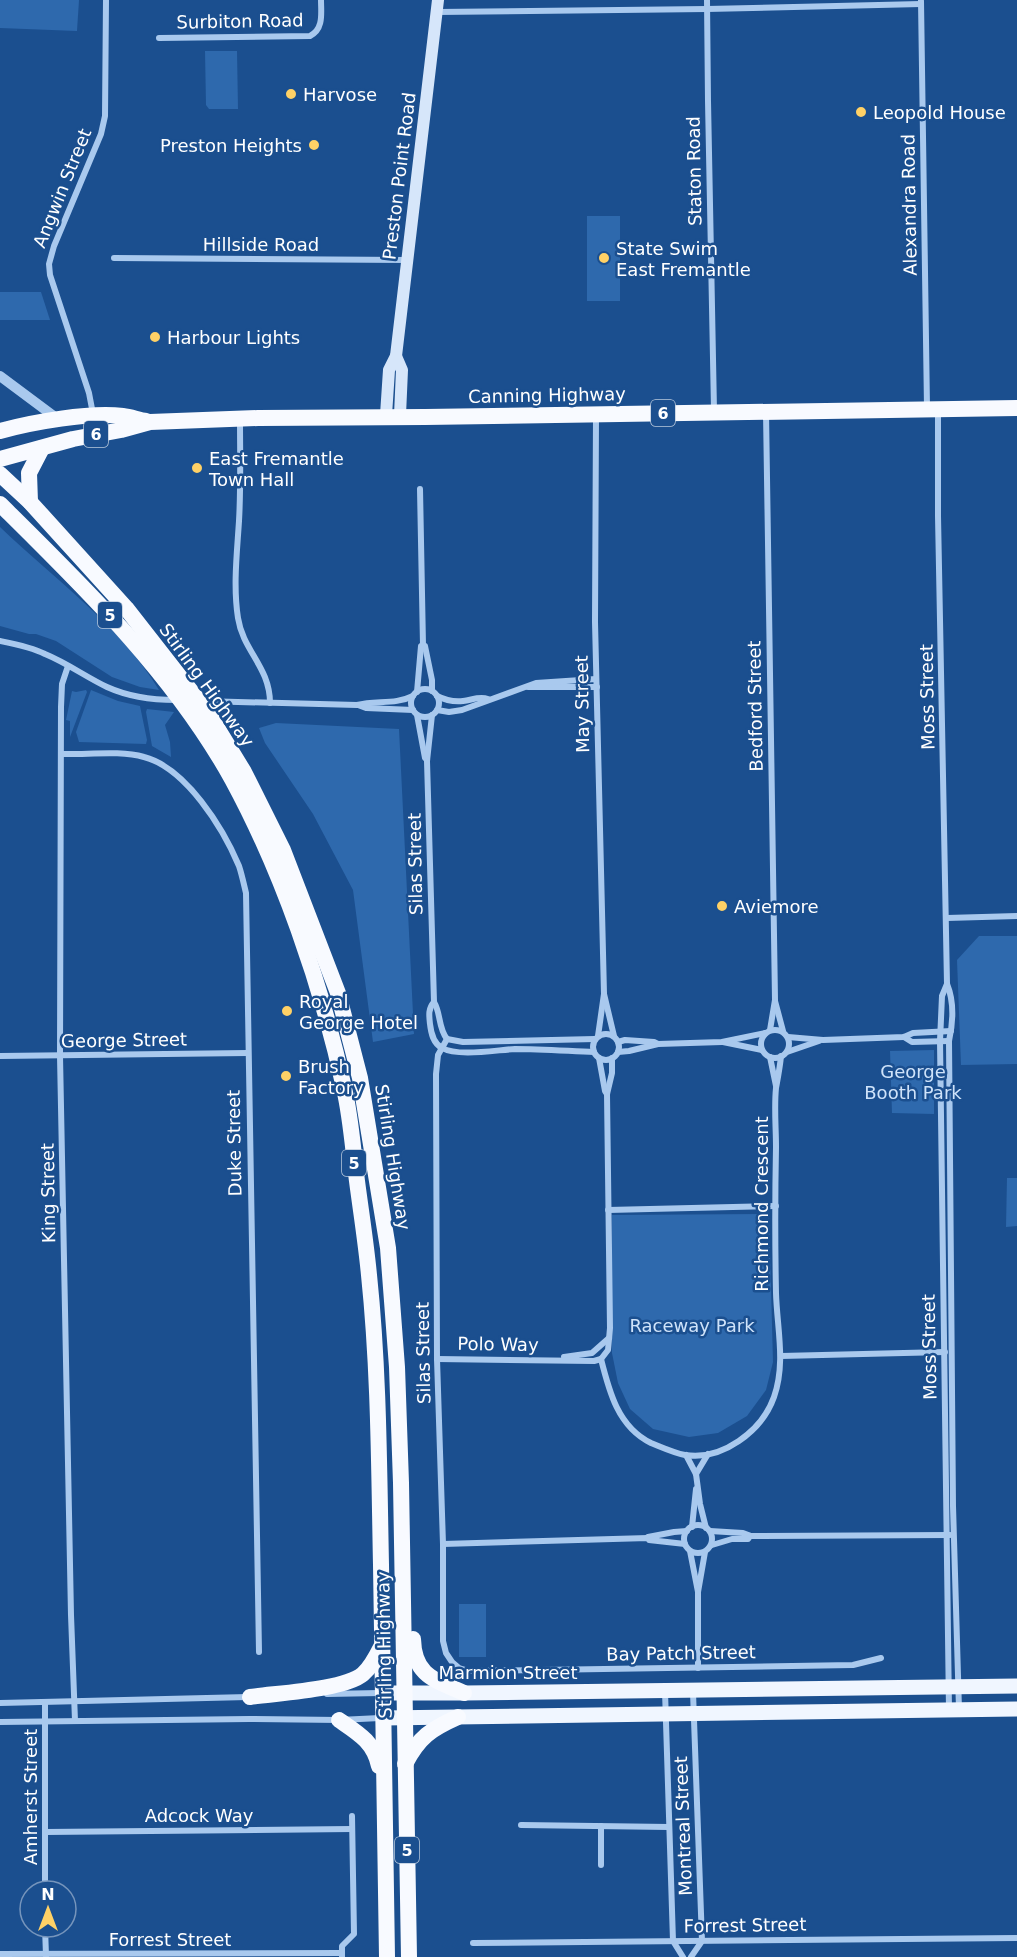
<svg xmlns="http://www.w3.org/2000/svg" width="1017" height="1957" font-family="'DejaVu Sans',sans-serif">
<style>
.green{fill:#2e69ad}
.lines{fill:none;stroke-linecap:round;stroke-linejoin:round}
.minor{stroke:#a9c9ee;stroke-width:6}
.tertiary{stroke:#a9c9ee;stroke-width:10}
.secondary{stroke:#d6e6fa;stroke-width:12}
.primary{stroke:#f0f6ff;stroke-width:15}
.trunk{stroke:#f8faff;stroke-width:16}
.poi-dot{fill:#ffd166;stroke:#1b4f8f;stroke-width:2}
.labels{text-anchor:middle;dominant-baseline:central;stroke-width:5;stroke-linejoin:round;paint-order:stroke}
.shield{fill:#1b4f8f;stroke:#bbcadd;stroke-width:1.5}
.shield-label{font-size:16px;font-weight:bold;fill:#fff}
.street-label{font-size:18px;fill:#fff;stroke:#1b4f8f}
.poi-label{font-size:18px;fill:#fff;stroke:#1b4f8f;text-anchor:start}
.park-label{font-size:18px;fill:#cfe3fa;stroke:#1b4f8f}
</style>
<rect width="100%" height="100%" fill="#1b4f8f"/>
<!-- green -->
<g class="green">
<path d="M0 0H79L77 31 0 28Z"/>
<path d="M205 51H237L238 109H209L206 105Z"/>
<rect x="587" y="216" width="33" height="85"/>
<path d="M41 292 50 320H0V292Z"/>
<path d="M0 527C54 579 120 625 159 690L140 687 112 677 56 641 36 634H29L0 626Z"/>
<path d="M86 690 87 692 70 737V721L66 720 72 691 76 692Z"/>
<path d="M91 690 118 701 140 706 147 740 146 744 79 742 76 732Z"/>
<path d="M147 709 174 712 165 725 170 742 171 757 152 746 146 712Z"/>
<path d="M276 723 399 729 414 1034 373 1042 353 890 313 814 265 743 259 728Z"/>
<path d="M979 936H1017V1064L961 1065 957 960Z"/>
<path d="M934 1050V1114L892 1113 890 1051Z"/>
<path d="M1007 1178H1017V1226L1006 1227Z"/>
<path d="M769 1214 773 1362 766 1390 747 1416 718 1433 689 1437 653 1429 630 1409 618 1383 612 1353V1215Z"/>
<rect x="459" y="1604" width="27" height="53"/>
</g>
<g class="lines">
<!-- minor -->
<g class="minor">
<path d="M707 0 708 101 714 410"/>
<path d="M921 1 927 407"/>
<path d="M437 12 707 9 921 4"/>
<path d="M159 38 310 36C324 29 321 13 321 0"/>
<path d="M114 258 407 260"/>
<path d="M938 410V516L947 984C954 1001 953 1023 949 1041L953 1506 959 1709"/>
<path d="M766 412 775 1000 770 1030"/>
<path d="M93 414 89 393 50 275 49 264 54 246 101 134 105 116 106 0"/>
<path d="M596 417 595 622 604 994 614 1036"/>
<path d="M240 419C240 453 241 487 239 521 237 553 233 586 238 618 243 651 270 667 270 703"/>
<path d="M0 641C15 644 31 647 45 654 67 663 86 677 107 687 129 697 153 700 176 700"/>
<path d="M423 645 425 646 432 680V691"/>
<path d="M68 666 62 684 61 707 60 1056 71 1615 75 1721"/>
<path d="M528 687H597"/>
<circle cx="425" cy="703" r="14"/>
<path d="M417 692 421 646 423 645 420 489"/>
<path d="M437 696C445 700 454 702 463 701 472 700 479 696 488 699"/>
<path d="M201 701 357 705C376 700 395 705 413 696"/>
<path d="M358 705 366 708 413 710"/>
<path d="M437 710 449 712 462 710 536 683 596 679"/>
<path d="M417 715 425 758 427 760"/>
<path d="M432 715 427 761 434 1002C441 1013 438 1028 447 1039"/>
<path d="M61 754C86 755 120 750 144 757 186 768 223 828 239 866 242 875 244 885 246 893L259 1652"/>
<path d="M947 918 1017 916"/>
<path d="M947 984 942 996 940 1041 949 1710"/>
<path d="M775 1001 783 1031"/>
<path d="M434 1002C428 1009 429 1015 430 1024 431 1033 433 1043 442 1048 458 1057 496 1050 515 1049 541 1049 568 1051 594 1052"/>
<circle cx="775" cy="1044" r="14"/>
<circle cx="606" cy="1047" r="13"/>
<path d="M598 1036 604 994"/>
<path d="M788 1037 823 1040 904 1037 913 1033 951 1031"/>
<path d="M904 1037 912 1042 949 1041"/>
<path d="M447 1039 438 1055 436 1074 437 1359 443 1544V1641L446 1653 452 1662 459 1668 469 1671 853 1665 881 1658"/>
<path d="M447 1039 463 1042 595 1039"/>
<path d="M618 1042 625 1040 654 1042 658 1044 722 1042 765 1033"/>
<path d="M723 1042 762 1050"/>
<path d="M618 1052 629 1051 658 1044"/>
<path d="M787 1052 819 1041"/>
<path d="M0 1056 248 1053"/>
<path d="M770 1057 776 1086"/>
<path d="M599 1058 605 1091 607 1094"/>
<path d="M608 1210 776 1206"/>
<path d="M781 1356 945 1352"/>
<path d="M564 1357 592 1353 609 1338"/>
<path d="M437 1359 594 1361 601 1359"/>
<path d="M601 1359C609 1391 618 1427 651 1443 661 1447 674 1453 685 1455 722 1461 762 1431 774 1397 786 1363 777 1328 776 1293 775 1244 775 1196 776 1147 776 1128 774 1107 776 1088 778 1077 780 1067 781 1056"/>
<path d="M601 1359 608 1350 610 1328 607 1094 612 1073V1058"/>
<path d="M686 1455 696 1474 700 1504 706 1528"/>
<path d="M696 1474 708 1454"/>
<circle cx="698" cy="1539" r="14"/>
<path d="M692 1527 696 1489"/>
<path d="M710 1531 743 1533 751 1536 950 1535"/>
<path d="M648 1537 674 1532 687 1531"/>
<path d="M443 1544 648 1538 649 1540 685 1544"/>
<path d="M712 1545 732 1539H748L750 1536"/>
<path d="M690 1551 698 1592V1668"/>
<path d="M698 1592 705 1552"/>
<path d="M665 1691 673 1941 683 1957"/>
<path d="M327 1694 380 1693"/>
<path d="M0 1703 248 1697"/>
<path d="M0 1722 249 1719 339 1720 380 1718"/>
<path d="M521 1825 669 1827"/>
<path d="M601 1826V1865"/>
<path d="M45 1832 352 1829"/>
<path d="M45 1891V1702"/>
<path d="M45 1927 46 1956"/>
<path d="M473 1943 1017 1938"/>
<path d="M0 1954 341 1953"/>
<path d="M342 1957V1946L354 1934 352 1816"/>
<path d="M691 1957 702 1941 693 1692"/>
</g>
<!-- tertiary -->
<path class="tertiary" d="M0 376 59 420"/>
<!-- secondary -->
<g class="secondary">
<path d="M396 356 402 370 400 415"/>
<path d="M386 415 389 370 396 356 438 0"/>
</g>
<!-- primary -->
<g class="primary">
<path d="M383 1693H464L1017 1686"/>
<path d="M383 1718 1017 1709"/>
</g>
<!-- trunk -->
<g class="trunk">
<path d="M0 431C33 422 89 412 123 416 131 417 139 420 146 421"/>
<path d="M0 459 73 439 121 430 150 422 258 418 425 417 1017 408"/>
<path d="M0 474 30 502 126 608 208 713 244 772 283 850 338 993 360 1078 388 1248 397 1367 401 1483 409 1957"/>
<path d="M30 502 29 473 42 448"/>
<path d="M0 504C85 588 173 673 232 779 282 871 322 986 344 1088 351 1118 353 1150 357 1181 361 1212 366 1243 369 1275 379 1371 379 1468 381 1565 383 1695 384 1826 387 1957"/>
<path d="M413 1639C414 1676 435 1680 464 1693"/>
<path d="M250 1697C276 1693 344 1690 363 1674 371 1667 376 1657 381 1647"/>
<path d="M339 1720C358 1733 374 1742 379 1766"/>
<path d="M405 1764C419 1737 431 1729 458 1717"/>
</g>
</g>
<!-- markers -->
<g class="poi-dot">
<circle cx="291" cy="94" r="6"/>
<circle cx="861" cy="112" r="6"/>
<circle cx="314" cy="145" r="6"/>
<circle cx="604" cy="258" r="6"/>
<circle cx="155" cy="337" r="6"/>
<circle cx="197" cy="468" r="6"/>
<circle cx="722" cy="906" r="6"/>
<circle cx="287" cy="1011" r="6"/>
<circle cx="286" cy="1076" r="6"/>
</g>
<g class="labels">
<!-- shield labels -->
<g class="shield">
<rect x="651" y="400" width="24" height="26" rx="4.5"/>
<rect x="84" y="421" width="24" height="26" rx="4.5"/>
<rect x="98" y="602" width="24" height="26" rx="4.5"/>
<rect x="342" y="1150" width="24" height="26" rx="4.5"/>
<rect x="395" y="1837" width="24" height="26" rx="4.5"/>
</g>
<g class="shield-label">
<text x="663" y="413">6</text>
<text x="96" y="434">6</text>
<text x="110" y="615">5</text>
<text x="354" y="1163">5</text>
<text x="407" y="1850">5</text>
</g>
<!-- street labels -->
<g class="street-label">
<text transform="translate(240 21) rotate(-1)">Surbiton Road</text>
<text transform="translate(694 171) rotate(-91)">Staton Road</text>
<text transform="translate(399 176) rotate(-83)">Preston Point Road</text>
<text transform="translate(62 188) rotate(-68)">Angwin Street</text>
<text transform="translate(909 205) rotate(-91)">Alexandra Road</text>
<text x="261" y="244">Hillside Road</text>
<text transform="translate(547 395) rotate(-1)">Canning Highway</text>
<text transform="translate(207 685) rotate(54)">Stirling Highway</text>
<text transform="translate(927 697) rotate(-91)">Moss Street</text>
<text transform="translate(582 704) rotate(-91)">May Street</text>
<text transform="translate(755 706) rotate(-91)">Bedford Street</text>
<text transform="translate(415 864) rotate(-91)">Silas Street</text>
<text transform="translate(124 1040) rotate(-1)">George Street</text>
<text transform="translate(234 1143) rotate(-91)">Duke Street</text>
<text transform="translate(393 1157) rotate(81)">Stirling Highway</text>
<text transform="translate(48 1193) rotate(-91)">King Street</text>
<text transform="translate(761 1204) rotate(-90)">Richmond Crescent</text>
<text transform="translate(498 1344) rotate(1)">Polo Way</text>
<text transform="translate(929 1347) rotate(-91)">Moss Street</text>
<text transform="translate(423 1353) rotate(-91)">Silas Street</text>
<text transform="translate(384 1645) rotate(-91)">Stirling Highway</text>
<text transform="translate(681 1653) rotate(-1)">Bay Patch Street</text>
<text x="508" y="1672">Marmion Street</text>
<text transform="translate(30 1797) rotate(-90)">Amherst Street</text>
<text x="199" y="1815">Adcock Way</text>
<text transform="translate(683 1826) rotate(-92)">Montreal Street</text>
<text transform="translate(745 1925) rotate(-1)">Forrest Street</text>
<text x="170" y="1939">Forrest Street</text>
</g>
<!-- poi labels -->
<g class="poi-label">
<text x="303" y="94">Harvose</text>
<text x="873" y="112">Leopold House</text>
<text x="302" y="145" text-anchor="end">Preston Heights</text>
<text x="616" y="248">State Swim<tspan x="616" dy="21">East Fremantle</tspan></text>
<text x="167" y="337">Harbour Lights</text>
<text x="209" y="458">East Fremantle<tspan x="209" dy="21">Town Hall</tspan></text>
<text x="734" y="906">Aviemore</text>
<text x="299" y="1001">Royal<tspan x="299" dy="21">George Hotel</tspan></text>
<text x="298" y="1066">Brush<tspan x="298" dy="21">Factory</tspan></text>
</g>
<!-- park labels -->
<g class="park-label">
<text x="913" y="1071">George<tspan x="913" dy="21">Booth Park</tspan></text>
<text x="692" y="1325">Raceway Park</text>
</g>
</g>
<!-- north arrow -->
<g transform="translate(48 1909)"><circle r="28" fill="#1b4f8f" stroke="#7695bc" stroke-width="1.5"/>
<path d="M0-4.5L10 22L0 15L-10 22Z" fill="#ffd166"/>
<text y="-9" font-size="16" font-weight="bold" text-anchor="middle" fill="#ffffff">N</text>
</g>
</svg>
